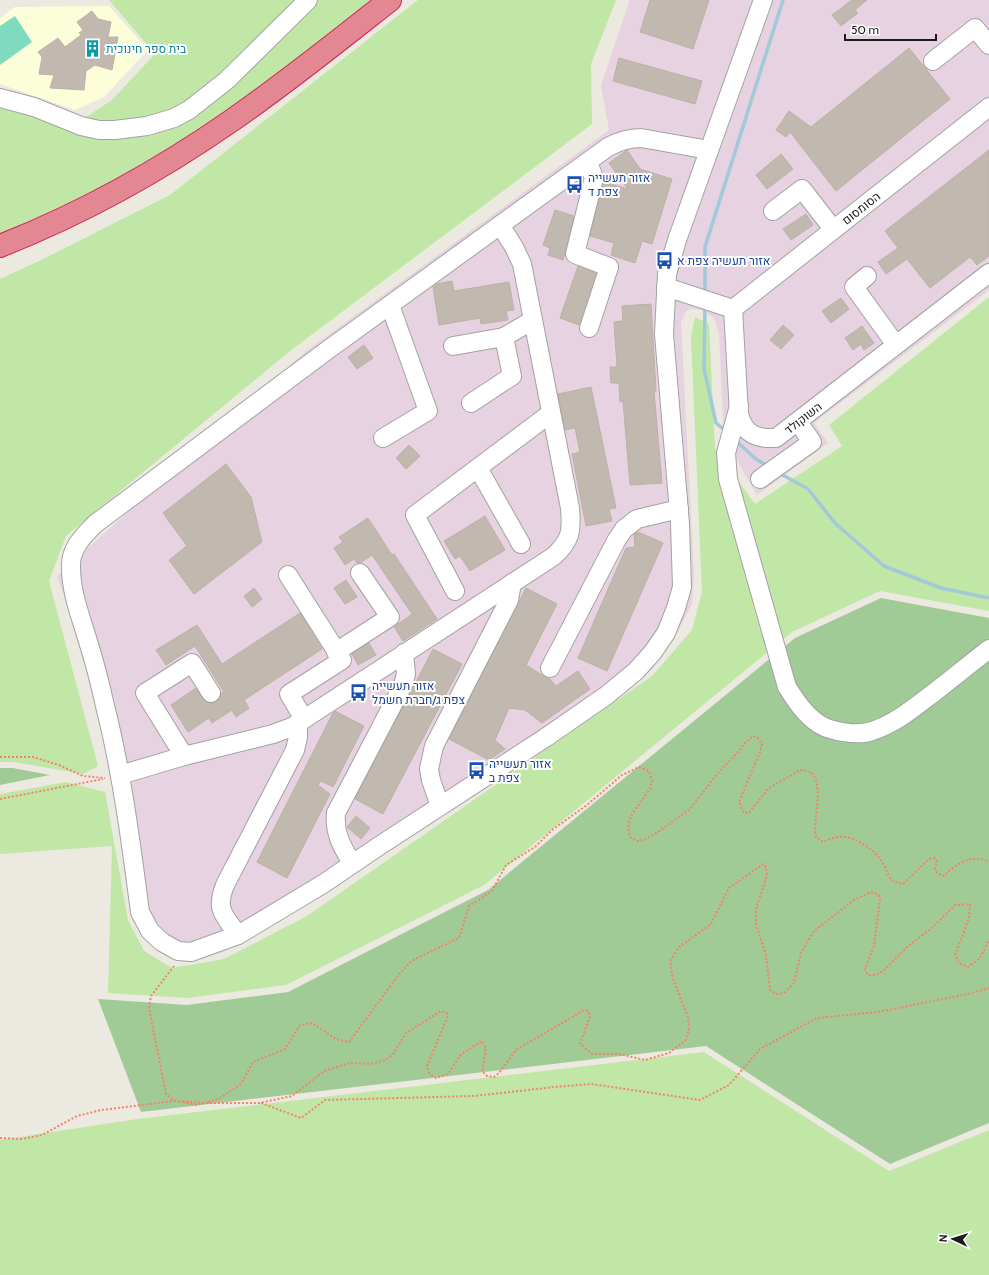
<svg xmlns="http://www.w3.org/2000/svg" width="989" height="1275" font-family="Cabin,Heebo,sans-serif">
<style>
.industrial{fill:#e6d2e1}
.education{fill:#fbfed8}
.grass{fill:#c1e7a6}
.forest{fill:#a1cb96}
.pitch{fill:#7fdbbe}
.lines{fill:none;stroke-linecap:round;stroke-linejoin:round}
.stream{stroke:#a1c9da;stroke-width:3.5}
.building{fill:#c1b8b0;stroke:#beb1a3}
.minor-casing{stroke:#a2a2a2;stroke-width:20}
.highway-casing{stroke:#d12755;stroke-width:24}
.path{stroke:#f68168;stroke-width:2;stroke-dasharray:2 2;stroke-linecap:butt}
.minor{stroke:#fff;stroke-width:18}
.highway{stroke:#e38893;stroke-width:22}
.labels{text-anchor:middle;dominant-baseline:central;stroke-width:4;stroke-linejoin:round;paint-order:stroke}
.culture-label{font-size:12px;fill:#0d838f;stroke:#fff;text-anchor:start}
.transit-label{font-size:12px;fill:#164399;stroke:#fff;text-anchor:start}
.street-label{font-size:12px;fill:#1b1b1b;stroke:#fff}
</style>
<rect width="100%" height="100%" fill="#ece9e0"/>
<!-- industrial -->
<path class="industrial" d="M630 0H989V290L814 423 828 443 757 495 724 438 719 333 714 318 702 310 691 309 686 311 681 322 694 574 692 604 678 631 659 659 604 708 387 852 251 938 225 951 206 956 153 944 114 776 96 688 57 576 305 352 609 130 601 85Z"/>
<!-- education -->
<path class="education" d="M109 6 148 50 104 97 75 110 0 84V18L15 7Z"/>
<!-- grass -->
<g class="grass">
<path d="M109 0H297L221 75 198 95 171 111 146 118 115 122H100L83 119 112 100 155 54Z"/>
<path d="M319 0H378L267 87 146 165 88 194 17 227 0 233V105L149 133 309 9Z"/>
<path d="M418 0H616L591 64 592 124 290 351 66 536 49 581 98 766 83 774 14 762H0V279L41 260 170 195Z"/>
<path d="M989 297V611L880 591 792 632 484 885 286 985 187 998 108 993 112 846 0 854V794L66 782 105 792 128 920 144 951 172 968 224 959 307 916 652 676 692 630 702 592 691 337 695 317 709 324 715 449 755 504 842 446 829 425Z"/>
<path d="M704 1052 889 1171 989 1130V1275H0V1140L137 1119Z"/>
</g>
<!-- forest -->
<g class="forest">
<path d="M881 598 989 618V1123L890 1164 706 1046 141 1112 98 999 187 1005 288 992 488 890 795 638Z"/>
<path d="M0 768H13L50 775 0 785Z"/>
</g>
<!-- pitch -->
<path class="pitch" d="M15 16 32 42 0 65V26Z"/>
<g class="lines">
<!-- stream -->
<g class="stream">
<path d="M705 295V247L783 0"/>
<path d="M705 305 704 369 716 423 726 431"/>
<path d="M735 440 756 459 769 467"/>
<path d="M779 473 808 489 835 523 884 566 941 588 989 598"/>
</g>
</g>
<!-- building -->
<g class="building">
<path d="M650 0H709L693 49 640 32Z"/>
<path d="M852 0H867L855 10 858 13 841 26 832 15Z"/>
<path d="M92 11 98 19 111 22 108 37H118L112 70 95 65 86 71 84 90 50 88 54 75 39 74 42 57 38 52 58 38 65 47 81 35 79 33 83 30 77 22Z"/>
<path d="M909 48 950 99 836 191 790 132 786 137 776 130 789 111 811 127Z"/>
<path d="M619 58 702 81 695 104 613 81Z"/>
<path d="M627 150 640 169 672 179 652 244 642 241 635 263 611 255 614 243 590 236 604 182 628 189 609 163Z"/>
<path d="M989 150V256L977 265 970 257 930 288 907 259 886 274 878 262 898 248 885 231Z"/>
<path d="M781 154 793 169 767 189 756 175Z"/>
<path d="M555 210 574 216 563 260 548 255 550 248 543 245Z"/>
<path d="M806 214 813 225 791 240 783 229Z"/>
<path d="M578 266 596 273 579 325 560 318Z"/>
<path d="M452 281 454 291 509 282 514 310 506 311 508 320 481 324 480 318 439 325 433 287 437 284Z"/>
<path d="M841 298 849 309 831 323 822 311Z"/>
<path d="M651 304 656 391H654L662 483 630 485 623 401 620 402 619 383H611L610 367H617L614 322 623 321 622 306Z"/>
<path d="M783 325 794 335 781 349 770 340Z"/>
<path d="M862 326 874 343 864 350 861 344 853 350 845 338Z"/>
<path d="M364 345 373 358 357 369 348 357Z"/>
<path d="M591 387 616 508 609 509 612 521 586 526 572 454 580 452 575 428 565 430 558 394Z"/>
<path d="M409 445 420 456 406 469 396 458Z"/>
<path d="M226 464 251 497 262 542 194 594 169 560 187 546 163 513Z"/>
<path d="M485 516 505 550 470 571 460 556 455 559 444 541Z"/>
<path d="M368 518 392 555 394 554 437 619 403 641 394 627 412 614 372 555 360 563H357L354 559 345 565 334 548 343 542 339 537Z"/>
<path d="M638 532 663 543 607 671 578 658 626 548 635 547 634 534Z"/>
<path d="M346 580 357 597 345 604 334 588Z"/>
<path d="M254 588 262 599 252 607 244 596Z"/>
<path d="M526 588 557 604 526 665 545 677 550 679 556 686 578 671 590 689 542 723 525 710 509 708 495 740 505 749 489 760 449 739Z"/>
<path d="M300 613 322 649 244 700 249 708 236 717 232 710 212 723 209 718 188 732 171 705 196 688 207 703 217 702 220 698 221 694 224 692 195 646 166 665 156 650 197 625 222 664Z"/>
<path d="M369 643 376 655 358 665 352 654Z"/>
<path d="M433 649 462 664 383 814 355 799Z"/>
<path d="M335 711 364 726 333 787 321 781 318 785 330 794 287 878 257 862 333 713Z"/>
<path d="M356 816 370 828 361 839 347 827Z"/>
</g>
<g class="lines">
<defs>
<g id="minor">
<path d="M933 61 975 28 989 45"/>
<path d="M0 98 34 107 81 126 99 130H115L147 126 174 118 189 110 227 80 308 0"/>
<path d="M709 150 641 138C628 138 619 141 608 147L329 349 95 524C83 536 70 549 71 567 71 592 80 615 87 638 94 660 100 683 105 706 122 773 131 843 140 912L150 931 162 942 178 951 191 952 238 935 323 884 379 846 545 738 607 695 636 671 653 652 666 633 676 608 682 587 680 524 664 334 667 274 677 240 763 0"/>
<path d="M588 162 594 178 575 254 609 267 589 328"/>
<path d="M773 211 802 189 833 229"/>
<path d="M867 276 854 287 896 345"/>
<path d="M666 287 733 309 739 414C744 434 756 439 776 438L989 273"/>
<path d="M733 309 989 107"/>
<path d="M504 337 533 320"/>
<path d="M453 346 504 337 512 376 471 403"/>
<path d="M739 406 726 453 728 479 787 687C796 701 805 715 819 724 831 732 859 736 872 731 897 723 916 706 936 691 954 677 971 663 989 649"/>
<path d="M383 438 428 411 390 305"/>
<path d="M478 468 521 544"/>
<path d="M760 479 812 442 798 422"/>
<path d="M288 575 342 660 289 694 304 719"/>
<path d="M455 591 415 515 551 413"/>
<path d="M336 652 390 617 360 573"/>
<path d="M550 668 616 541 624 529 637 519 679 509"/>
<path d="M184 756 145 693 192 663 211 693"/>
<path d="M120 775 184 756 273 734 292 727 554 556C571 540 572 531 570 508L522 264 514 247 500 225"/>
<path d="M440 806 431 780 429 769 434 746 509 600 512 583"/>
<path d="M352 864C342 846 334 834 336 813L403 685 406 674 404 653"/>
<path d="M238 935C224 915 215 910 225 885L295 750 298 737V723"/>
</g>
<path id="highway" d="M0 246C81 214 159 171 231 121 286 83 338 41 390 0"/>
</defs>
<!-- minor casing -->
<use href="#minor" class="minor-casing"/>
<!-- highway casing -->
<use href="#highway" class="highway-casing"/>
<!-- path -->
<g class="path">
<path d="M0 757H33L59 765 83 776 105 778"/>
<path d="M0 799 103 779"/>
<path d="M174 966 151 996 149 1008 166 1094 175 1101 205 1103H260L292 1096 324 1071 350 1063 371 1064 386 1060 393 1054 406 1033 441 1011 447 1013V1018L427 1066 429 1073 436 1078 448 1074 461 1054 482 1041 486 1048 482 1071 487 1076 494 1077 499 1073 516 1050 584 1010 588 1011 590 1017 580 1044 592 1054H619L645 1060 669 1053 686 1040 689 1029 688 1017 673 979 670 961 679 947 711 924 729 888 763 864 766 867 767 875 756 909V924L766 955 770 990 776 994 784 993 794 983 801 953 814 931 854 900 871 892 878 894 880 899 874 946 865 969 868 975H876L883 971 907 947 933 927 955 905 970 904 969 918 955 955 959 963 968 967 980 958 989 940"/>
<path d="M183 1102 196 1105 204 1103"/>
<path d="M208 1102 220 1098 241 1084 253 1062 285 1049 300 1025 312 1023 336 1039 349 1042 400 973 411 961 459 938 469 906 492 891 506 865 535 847 552 830 587 805 622 775 639 767 649 771 652 781 650 789 632 814 628 824 630 837 637 841 644 840 658 832 690 809 718 773 739 751 744 744 753 736 758 738 762 744 760 752 739 802 744 813H749L769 788 800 770 811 772 816 779 818 792 815 830 816 837 823 842C827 840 833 838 838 837 853 835 871 847 880 859 890 871 883 880 903 884L929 859 935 858 937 862 935 868 937 873 944 876C955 864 973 853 989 862"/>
<path d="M261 1103 301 1118 325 1100 474 1096 555 1087 591 1084 700 1100 729 1085 760 1049 817 1018 878 1012 968 994 989 988"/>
<path d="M0 1138 22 1139 42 1135 77 1116 101 1110 174 1101"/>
</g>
<!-- minor -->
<use href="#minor" class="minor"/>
<!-- highway -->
<use href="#highway" class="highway"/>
</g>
<!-- icons -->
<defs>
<symbol id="building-bare" viewBox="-9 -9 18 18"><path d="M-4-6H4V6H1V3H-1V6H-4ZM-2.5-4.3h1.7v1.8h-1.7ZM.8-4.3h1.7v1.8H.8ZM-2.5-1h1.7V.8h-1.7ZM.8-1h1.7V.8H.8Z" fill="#0f9aa8" stroke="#fff" stroke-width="2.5" paint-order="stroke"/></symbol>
<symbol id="bus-bare" viewBox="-9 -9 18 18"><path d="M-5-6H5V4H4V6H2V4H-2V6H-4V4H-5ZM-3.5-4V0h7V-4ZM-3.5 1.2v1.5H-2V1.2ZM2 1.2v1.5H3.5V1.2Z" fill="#1a4fb4" stroke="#fff" stroke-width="2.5" paint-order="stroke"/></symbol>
</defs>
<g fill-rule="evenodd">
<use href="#building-bare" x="80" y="36" width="25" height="25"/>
<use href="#bus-bare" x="562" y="172" width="25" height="25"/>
<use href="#bus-bare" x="652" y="248" width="25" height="25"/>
<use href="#bus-bare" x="346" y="680" width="25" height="25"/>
<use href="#bus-bare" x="464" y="758" width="25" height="25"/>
</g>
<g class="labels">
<!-- culture labels -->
<g class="culture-label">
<text x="106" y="48">בית ספר חינוכית</text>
</g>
<!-- transit labels -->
<g class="transit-label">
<text x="588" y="177">אזור תעשייה<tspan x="588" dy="14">צפת ד</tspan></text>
<text x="677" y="260">אזור תעשיה צפת א</text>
<text x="372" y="685">אזור תעשייה<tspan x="372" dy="14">צפת ג/חברת חשמל</tspan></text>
<text x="489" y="763">אזור תעשייה<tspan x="489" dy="14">צפת ב</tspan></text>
</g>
<!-- street labels -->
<g class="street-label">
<text transform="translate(861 208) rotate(-38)">הסומסום</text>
<text transform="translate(803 418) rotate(-38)">השוקולד</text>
</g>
</g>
<!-- north arrow -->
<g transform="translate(953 1239) rotate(274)" stroke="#ffffff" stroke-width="3" paint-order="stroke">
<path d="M0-3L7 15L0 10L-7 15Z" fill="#1b1b1b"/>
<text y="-6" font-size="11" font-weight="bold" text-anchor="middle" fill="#1b1b1b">N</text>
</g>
<!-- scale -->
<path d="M845 34v6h91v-6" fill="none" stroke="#1b1b1b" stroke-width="2"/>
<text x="851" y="34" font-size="12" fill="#1b1b1b" stroke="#ffffff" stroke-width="3" paint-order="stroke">50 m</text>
</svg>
